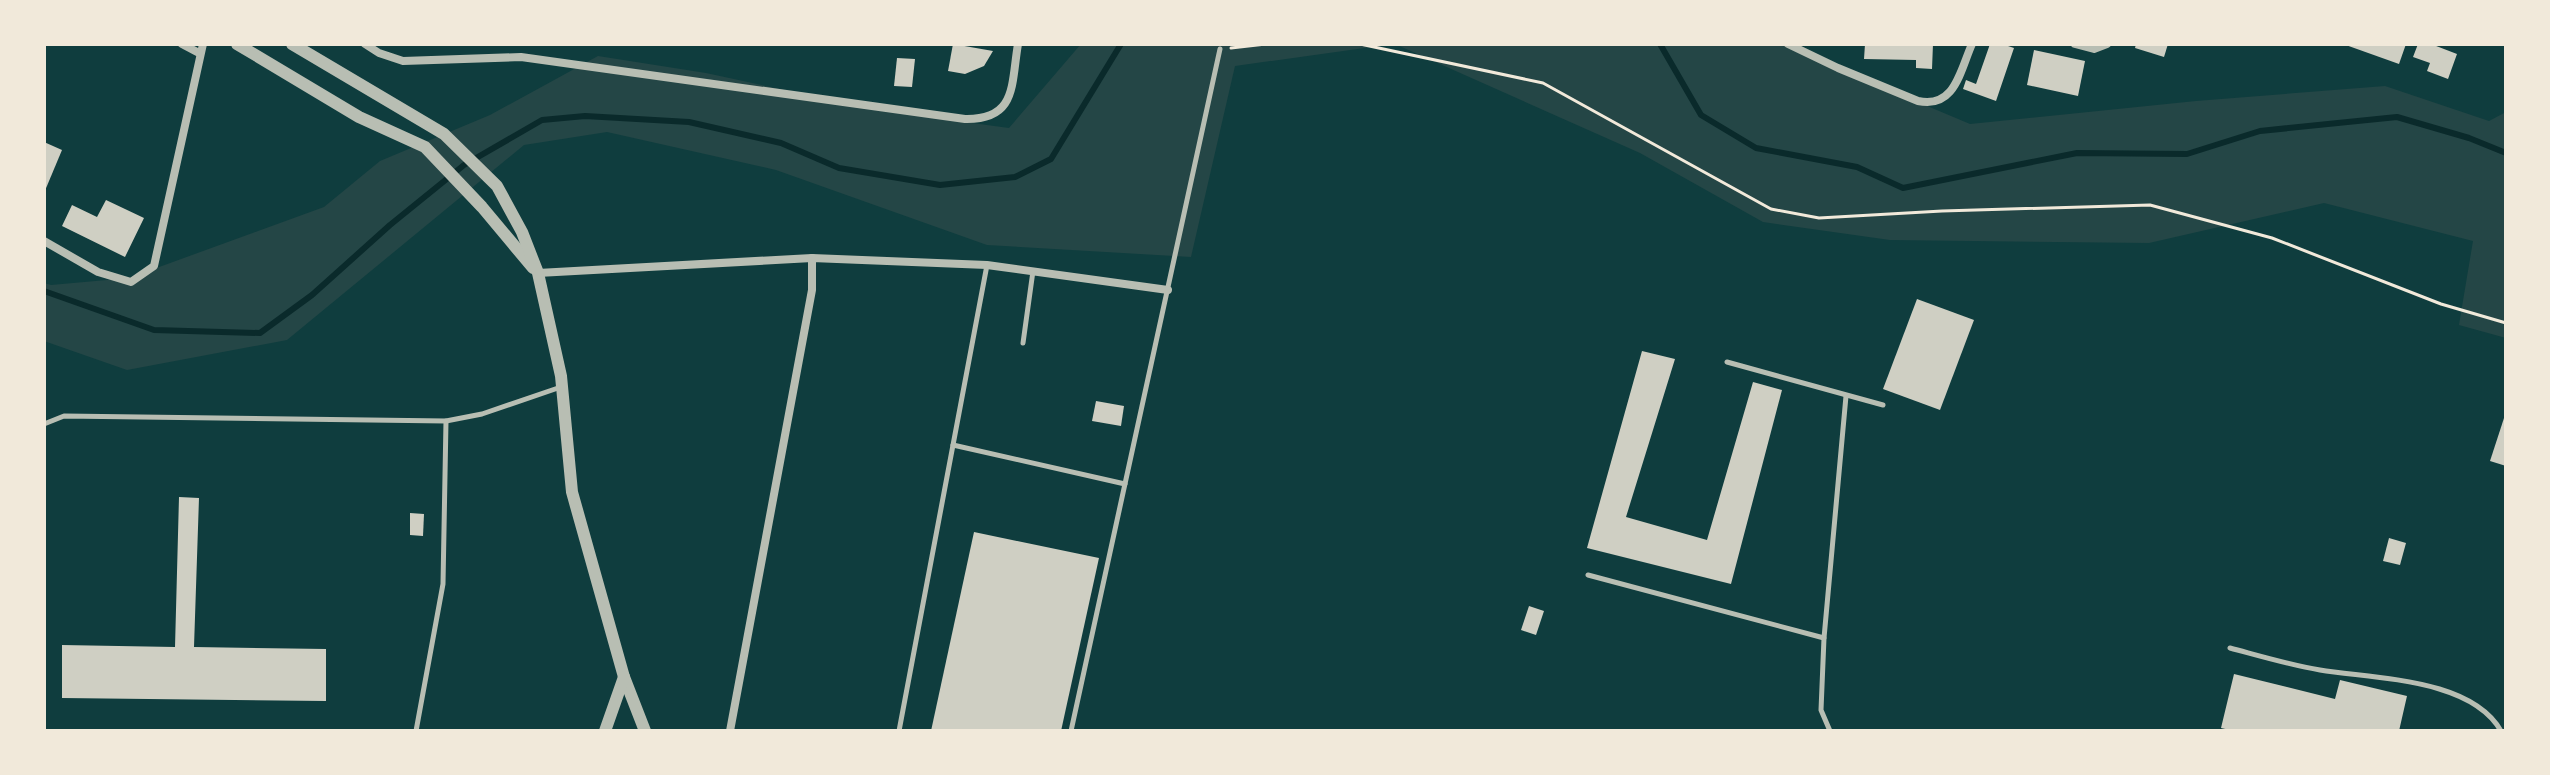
<svg xmlns="http://www.w3.org/2000/svg" width="2550" height="775" font-family="'Asap Condensed',sans-serif">
<style>
.green{fill:#244646}
.lines{fill:none;stroke-linecap:round;stroke-linejoin:round}
.stream{stroke:#0a2a2b;stroke-width:6}
.building{fill:#cfcfc3}
.path{stroke:#f1e9da;stroke-width:3}
.service{stroke:#b8beb3;stroke-width:5}
.minor{stroke:#b8beb3;stroke-width:8}
.tertiary{stroke:#b8beb3;stroke-width:12}
</style>
<rect width="100%" height="100%" fill="#0f3d3e"/>
<!-- green -->
<g class="green">
<path d="M1081 44H1393L1235 66 1191 257 987 245 776 170 607 132 524 145 287 340 127 370 44 341V283L51 285 129 278 324 207 380 161 490 115 598 56 706 73 876 110 1009 128Z"/>
<path d="M1395 44H1780L1970 124 2196 101 2385 86 2489 121 2506 112V338L2459 325 2473 241 2324 203 2149 243 1890 240 1763 222 1640 153Z"/>
</g>
<g class="lines">
<!-- stream -->
<g class="stream">
<path d="M1660 44 1701 115 1756 148 1857 167 1903 188 2077 153 2187 154 2260 131 2397 117 2469 138 2506 153"/>
<path d="M44 291 154 330 260 333 312 295 390 225 464 165 542 120 585 116 689 122 781 143 839 168 940 185 1015 177 1051 159 1121 44"/>
</g>
</g>
<!-- building -->
<g class="building">
<path d="M953 44 993 51 984 66 965 74 948 71Z"/>
<path d="M1865 44H1933L1932 69 1916 68V60L1864 59Z"/>
<path d="M1990 44H2002L2014 48 1996 101 1963 89 1966 80 1976 84Z"/>
<path d="M2136 44H2168L2164 57 2135 48Z"/>
<path d="M2343 44H2406L2399 64Z"/>
<path d="M2418 44H2431L2457 54 2448 79 2427 71 2430 63 2413 57Z"/>
<path d="M2034 50 2085 61 2078 96 2027 85Z"/>
<path d="M897 58 915 59 912 87 894 86Z"/>
<path d="M44 142 62 150 44 193Z"/>
<path d="M106 200 144 218 125 257 62 226 72 205 97 217Z"/>
<path d="M1917 299 1974 320 1940 410 1883 389Z"/>
<path d="M1642 351 1675 359 1626 517 1707 540 1753 382 1782 390 1731 584 1587 548Z"/>
<path d="M1096 401 1124 406 1121 426 1092 421Z"/>
<path d="M2505 415H2506V466L2490 461Z"/>
<path d="M179 497 199 498 194 647 326 649V701L62 698V645L175 647Z"/>
<path d="M410 513 424 514 423 536 410 535Z"/>
<path d="M974 532 1099 558 1061 731H931Z"/>
<path d="M2389 538 2406 543 2400 565 2383 561Z"/>
<path d="M1529 606 1544 611 1536 635 1521 630Z"/>
<path d="M2234 674 2335 699 2340 680 2407 696 2399 731H2234L2221 728Z"/>
</g>
<g class="lines">
<!-- path -->
<g class="path">
<path d="M1360 44 1543 83 1771 209 1819 218 1942 211 2150 205 2272 238 2441 304 2506 323"/>
<path d="M1231 48 1266 44"/>
</g>
<!-- service -->
<g class="service">
<path d="M1023 343 1033 271"/>
<path d="M1727 362 1883 405"/>
<path d="M44 424 64 416 446 421 482 414 561 387"/>
<path d="M953 445 1125 484"/>
<path d="M1588 575 1824 638 1821 710 1830 731"/>
<path d="M1824 638 1846 396"/>
<path d="M2230 648C2260 656 2290 665 2320 670 2375 679 2471 678 2501 731"/>
<path d="M416 731 443 584 446 421"/>
<path d="M899 731 987 265"/>
<path d="M1071 731 1220 49"/>
</g>
<!-- minor -->
<g class="minor">
<path d="M182 44 199 53"/>
<path d="M365 44 379 53 403 61 521 57 965 119C1017 120 1011 85 1018 44"/>
<path d="M1788 44 1838 68 1918 101C1955 109 1960 71 1972 44"/>
<path d="M2075 44 2094 49 2107 44"/>
<path d="M44 241 98 272 131 282 154 266 203 44"/>
<path d="M538 273 812 258 987 265 1168 290"/>
<path d="M730 731 812 290V258"/>
</g>
<!-- tertiary -->
<g class="tertiary">
<path d="M237 44 359 117 425 147 482 207 533 268"/>
<path d="M292 44 444 134 497 186 522 232 538 273 561 376 572 492 624 677 645 731"/>
<path d="M605 731 624 677"/>
</g>
</g>
<!-- border -->
<rect width="2550" height="775" fill="none" stroke="#f1e9da" stroke-width="92"/>
</svg>
